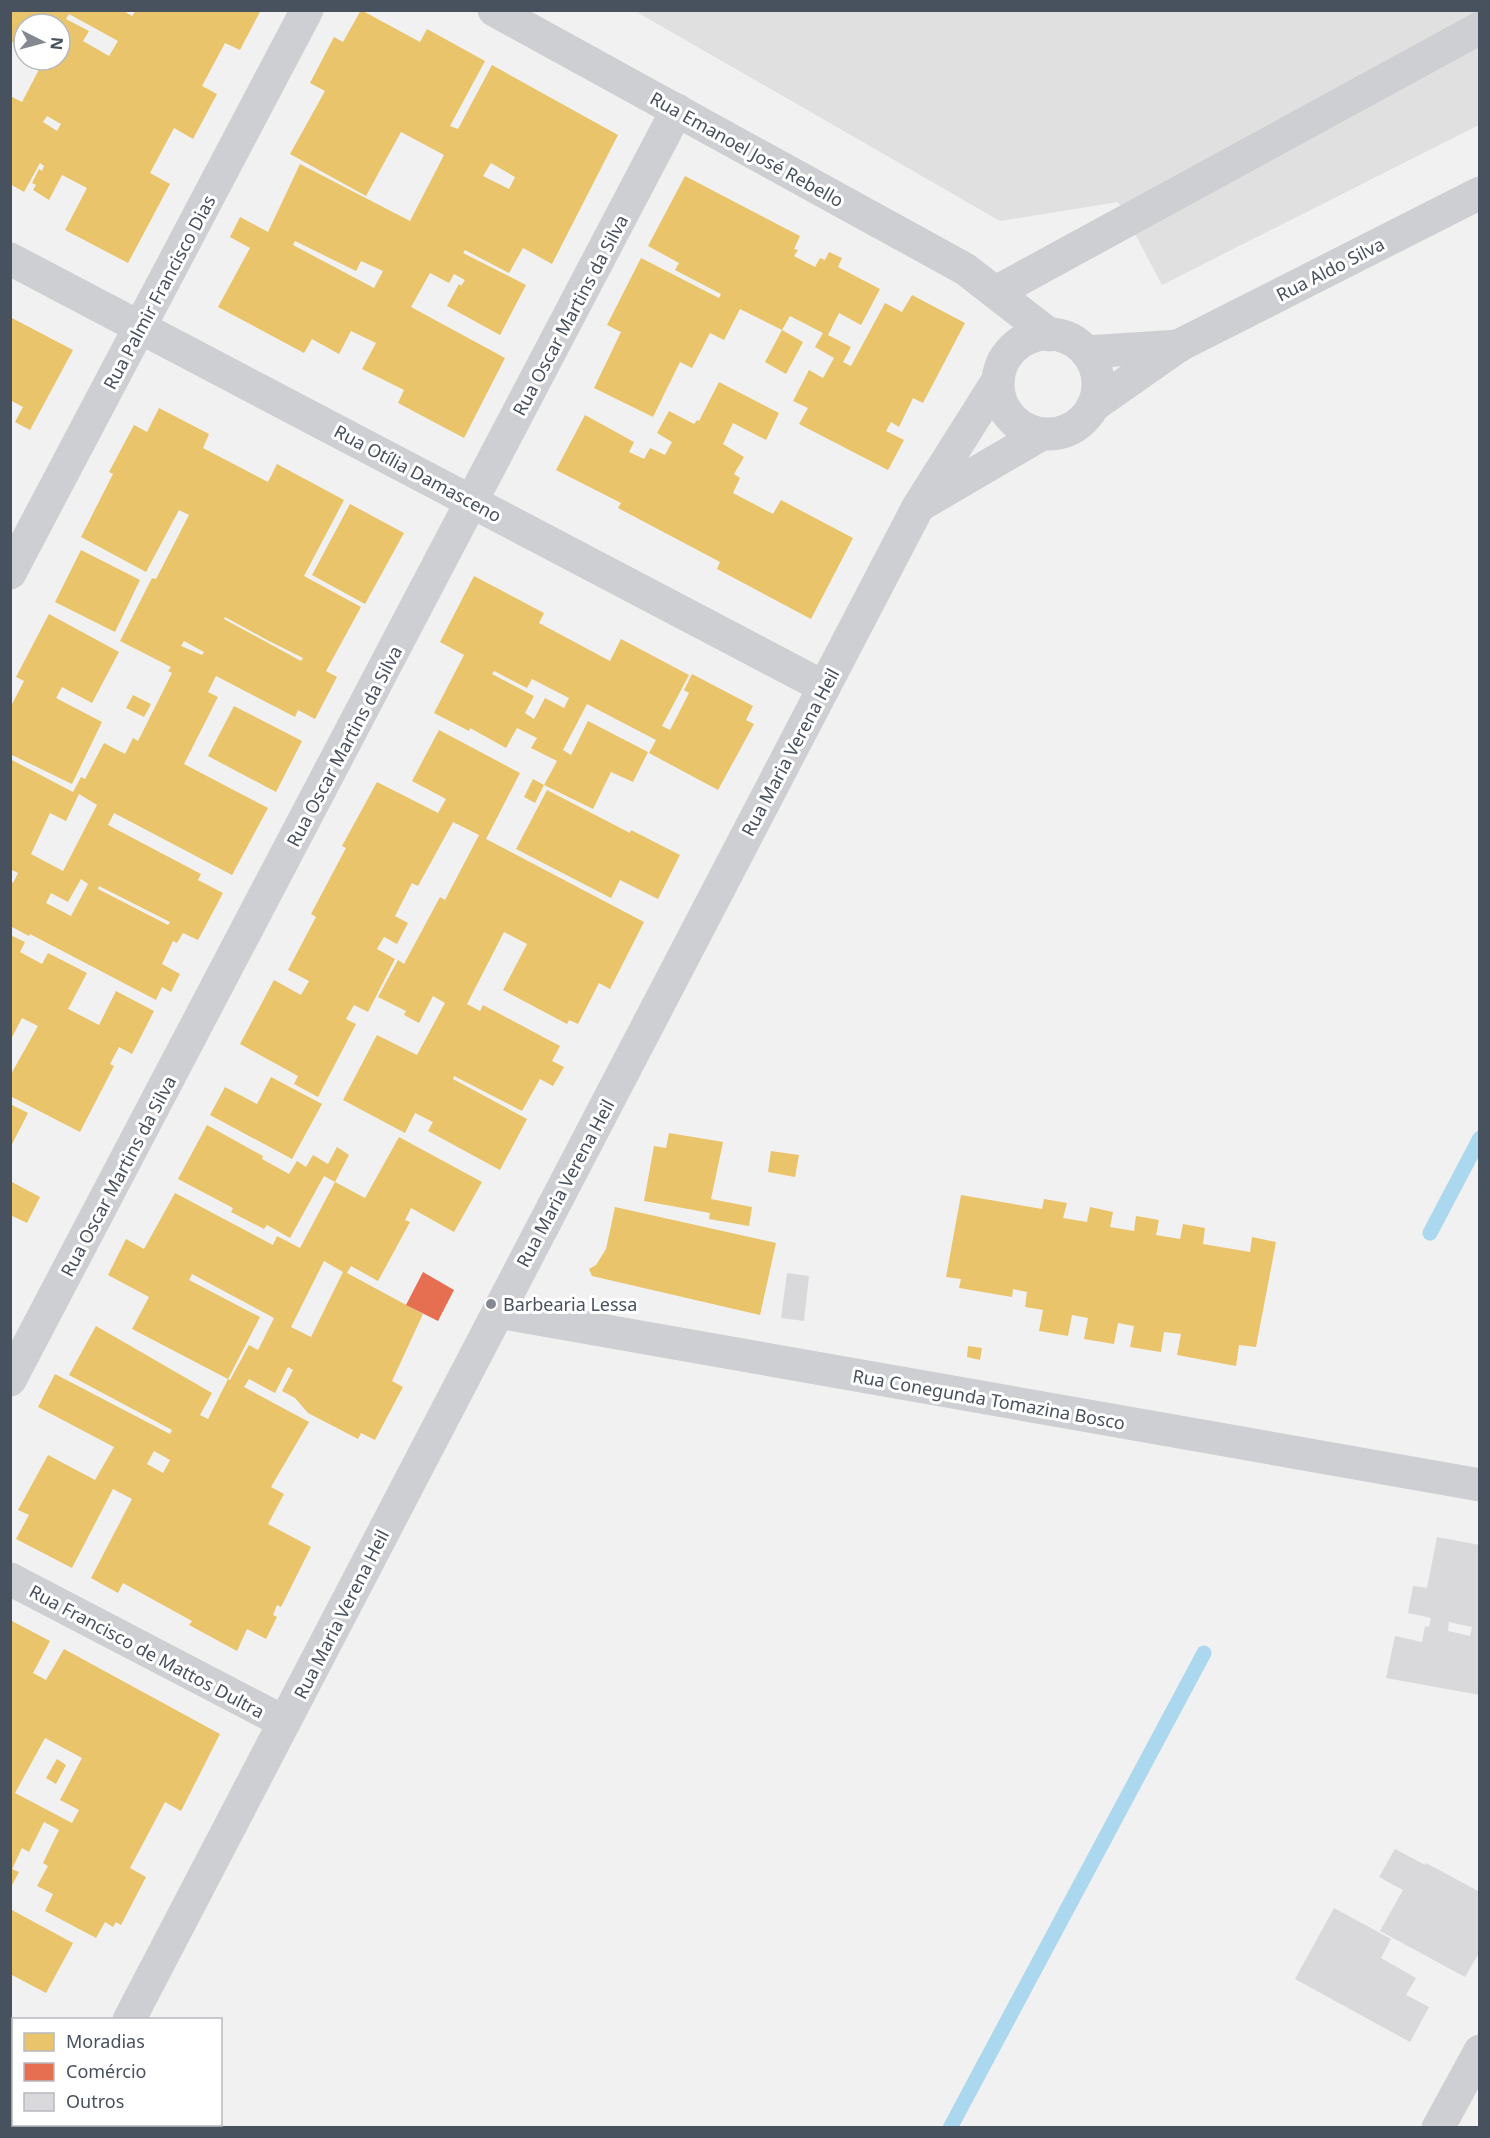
<svg xmlns="http://www.w3.org/2000/svg" width="1490" height="2138" font-family="'Noto Sans',sans-serif">
<style>
.education{fill:#e0e0e1}
.homes{fill:#e9c46a;fill-rule:evenodd}
.shops{fill:#e76f51}
.lines{fill:none;stroke-linecap:round;stroke-linejoin:round}
.stream{stroke:#abd8ee;stroke-width:15}
.building{fill:#d9d9db;fill-rule:evenodd}
.minor{stroke:#cdcfd2;stroke-width:33}
.poi-dot{fill:#848991;stroke:#fff;stroke-width:2}
.labels{text-anchor:middle;dominant-baseline:central;stroke-width:6;stroke-linejoin:round;paint-order:stroke}
.street-label{font-size:18px;fill:#48515e;stroke:#fff}
.poi-label{font-size:18px;fill:#48515e;stroke:#fff;text-anchor:start}
</style>
<rect width="100%" height="100%" fill="#f2f1f1"/>
<!-- education -->
<path class="education" d="M635 11H1479V125L1162 285 1118 202 1000 221Z"/>
<!-- homes -->
<g class="homes">
<path d="M10 10H122L132 16 136 10H261L240 50 225 43 202 86 217 94 193 139 174 128 150 173 170 184 128 263 65 230 87 188 62 175 49 200 33 190 36 185 32 183 39 169 42 171 44 166 40 163 24 192 10 184V96L22 102 44 60H60V24H24V48L10 41ZM69 14 118 41 109 56 83 41 89 31 66 19ZM47 116 61 124 57 131 43 122Z"/>
<path d="M361 10 420 42 427 29 485 61 450 126 458 129 492 65 618 135 552 264 523 248 509 273 465 250 463 253 526 285 500 335 447 306 459 284 461 286 465 280 454 274 449 283 430 273 411 307 505 358 464 438 398 403 404 390 362 369 376 343 351 331 339 354 312 339 304 353 218 307 250 248 230 237 240 217 268 232 300 164 410 221 444 155 401 132 366 196 290 154 325 91 310 83 334 37 343 42ZM491 163 515 177 509 189 483 176ZM295 241 356 271 361 261 383 271 374 288 293 245Z"/>
<path d="M685 176 800 236 794 249 798 250 794 256 815 267 820 258 825 260 829 252 842 258 838 267 880 289 861 325 839 313 828 335 851 347 843 362 851 366 885 303 902 312 912 295 965 323 923 403 913 398 899 427 891 422 886 431 904 440 888 470 799 424 808 408 793 401 809 370 823 378 834 358 815 347 823 333 790 316 782 330 740 309 724 340 710 333 692 368 680 362 653 417 594 388 621 332 607 325 641 258 719 298 721 294 675 270 679 263 648 246Z"/>
<path d="M10 317 73 350 30 430 15 422 23 407 10 400Z"/>
<path d="M782 330 803 342 786 374 765 362Z"/>
<path d="M719 382 779 413 766 440 733 423 723 444 744 457 734 474 740 478 733 493 773 514 781 500 853 538 811 619 717 569 720 562 618 508 621 503 556 470 585 415 634 442 629 452 644 459 650 448 665 455 672 442 657 433 669 411 694 424 697 420 699 421Z"/>
<path d="M159 408 209 434 203 448 268 482 277 464 344 500 304 576 361 607 326 671 337 677 315 719 298 710 295 717 216 676 208 692 218 697 184 764 268 808 232 875 114 813 108 825 201 874 198 880 223 893 198 940 183 933 177 943 173 941 162 964 180 974 171 992 162 987 156 1000 30 934 29 936 10 926V881L13 883 18 873 10 869V759L73 792 81 777 85 779 104 743 125 754 133 738 138 741 172 673 168 671 171 667 120 641 152 578 156 579 189 515 179 510 146 572 81 537 113 474 109 472 134 425 147 432ZM225 617 269 641 303 658 301 661 224 619ZM184 641 204 652 202 655 181 646ZM79 794 97 805 63 871 31 854 50 813 66 821ZM81 879 88 884 71 916 46 903 51 893 68 902ZM99 886 170 922 168 925 98 889Z"/>
<path d="M350 504 404 533 365 604 312 575Z"/>
<path d="M81 550 140 580 115 632 55 602Z"/>
<path d="M474 576 544 613 539 623 610 661 621 639 689 675 662 726 670 730 689 693 684 690 692 674 753 706 746 720 754 724 718 790 649 753 656 740 587 704 563 750 571 755 588 721 648 752 633 782 611 772 593 809 544 785 557 761 531 748 537 738 517 728 506 748 470 728 469 731 434 713 464 655 440 642ZM494 671 527 688 532 679 569 698 564 708 545 698 534 719 525 713 534 696 492 674Z"/>
<path d="M49 614 119 652 92 703 62 687 56 698 102 722 72 784 10 754V708L24 681 16 677Z"/>
<path d="M133 695 151 704 144 717 126 708Z"/>
<path d="M234 706 302 741 276 792 208 756Z"/>
<path d="M439 730 520 773 486 839 644 922 610 989 599 983 578 1024 569 1020 567 1024 503 990 527 944 504 932 467 1004 480 1011 483 1005 560 1046 552 1061 564 1067 553 1086 540 1079 522 1111 454 1076 453 1079 527 1119 500 1170 428 1131 433 1122 415 1113 405 1133 343 1100 377 1035 417 1055 445 1003 433 996 419 1023 404 1015 406 1011 378 997 398 960 404 964 440 897 445 900 479 835 453 822 418 886 412 883 395 916 408 923 397 944 384 937 377 949 395 959 368 1012 354 1005 346 1019 356 1024 318 1097 294 1084 298 1076 240 1044 274 980 301 995 309 981 288 970 316 917 311 914 346 848 342 846 377 782 438 813 446 799 412 781Z"/>
<path d="M533 779 544 785 535 803 524 797Z"/>
<path d="M547 790 630 833 631 830 680 855 658 899 620 880 611 898 516 849Z"/>
<path d="M10 935 25 942 20 952 42 964 48 953 87 973 68 1009 99 1025 116 991 154 1011 132 1054 119 1047 110 1064 114 1066 80 1132 10 1096V1076L38 1026 22 1018 10 1041Z"/>
<path d="M271 1077 322 1104 292 1159 210 1115 225 1087 257 1104Z"/>
<path d="M10 1104 28 1113 10 1148Z"/>
<path d="M207 1125 263 1156 262 1159 289 1174 297 1161 306 1167 313 1155 328 1164 337 1147 349 1155 335 1182 324 1176 290 1238 267 1225 264 1229 231 1212 233 1208 178 1179Z"/>
<path d="M669 1133 723 1142 711 1199 752 1207 749 1226 709 1219 710 1213 644 1201 654 1146 666 1148Z"/>
<path d="M399 1137 482 1182 454 1232 411 1208 405 1220 410 1222 378 1281 351 1266 347 1273 423 1314 392 1381 403 1387 375 1440 361 1433 358 1439 308 1413 295 1398 282 1391 293 1370 288 1367 275 1393 249 1379 244 1387 309 1422 271 1487 284 1494 268 1524 311 1547 281 1607 277 1605 273 1615 277 1617 266 1639 247 1629 237 1651 189 1625 192 1621 123 1583 118 1593 91 1578 132 1499 113 1489 72 1568 16 1539 29 1515 18 1510 48 1455 95 1480 114 1447 38 1407 55 1374 170 1434 172 1430 69 1375 96 1326 212 1393 200 1415 208 1419 228 1379 230 1380 249 1345 258 1350 274 1318 192 1274 189 1280 260 1317 228 1379 132 1329 149 1297 108 1275 126 1239 144 1249 175 1193 273 1245 277 1236 300 1248 335 1182 365 1198ZM324 1261 343 1272 311 1337 291 1327ZM154 1451 170 1460 163 1473 147 1464Z"/>
<path d="M771 1151 799 1155 795 1177 768 1172Z"/>
<path d="M10 1181 40 1197 27 1223 10 1215Z"/>
<path d="M961 1195 1042 1209 1044 1199 1067 1203 1063 1218 1087 1222 1090 1207 1113 1212 1110 1227 1134 1231 1136 1216 1159 1220 1156 1235 1180 1239 1183 1224 1205 1228 1203 1244 1250 1252 1252 1237 1276 1242 1256 1347 1239 1345 1236 1366 1177 1355 1181 1334 1164 1332 1161 1352 1130 1347 1134 1326 1118 1323 1114 1344 1084 1339 1088 1318 1072 1315 1068 1336 1039 1331 1043 1310 1025 1307 1027 1292 1013 1289 1012 1297 959 1288 961 1279 946 1277Z"/>
<path d="M615 1207 776 1243 760 1315 592 1276 589 1269 596 1265 606 1249Z"/>
<path d="M968 1346 982 1348 980 1360 967 1357Z"/>
<path d="M10 1620 50 1641 33 1673 46 1680 64 1649 220 1734 181 1811 165 1802 130 1868 146 1877 121 1925 116 1922 113 1927 105 1922 96 1938 45 1911 53 1894 37 1886 48 1866 43 1863 59 1830 44 1822 29 1852 22 1848 12 1869 19 1872 10 1889ZM45 1738 82 1758 60 1800 79 1810 72 1823 15 1793Z"/>
<path d="M57 1759 66 1765 56 1784 46 1778Z"/>
<path d="M10 1909 73 1943 46 1993 10 1974Z"/>
<path d="M10 2029 14 2031V2066L10 2065Z"/>
</g>
<!-- shops -->
<path class="shops" d="M423 1272 454 1290 438 1321 406 1305Z"/>
<g class="lines">
<!-- stream -->
<g class="stream">
<path d="M1430 1233 1480 1138"/>
<path d="M950 2128 1204 1653"/>
</g>
</g>
<!-- building -->
<g class="building">
<path d="M787 1273 809 1276 804 1321 781 1318Z"/>
<path d="M1437 1537 1480 1545V1695L1386 1678 1395 1636 1422 1642 1425 1626 1429 1627 1431 1618 1408 1613 1413 1586 1427 1588ZM1449 1622 1472 1627 1470 1636 1448 1631Z"/>
<path d="M1395 1849 1425 1865 1426 1863 1480 1892V1951L1465 1977 1380 1931 1403 1890 1379 1877Z"/>
<path d="M1334 1908 1391 1939 1381 1958 1416 1978 1406 1995 1429 2007 1410 2042 1295 1979Z"/>
</g>
<g class="lines">
<!-- minor -->
<g class="minor">
<path d="M494 10 965 269 1050 335"/>
<path d="M10 259 824 687"/>
<path d="M996 292 1480 28"/>
<circle cx="1048" cy="384" r="50"/>
<path d="M1086 352 1179 346"/>
<path d="M1093 406 1180 345 1480 193"/>
<path d="M922 504 1042 434"/>
<path d="M10 573 307 10"/>
<path d="M498 1312 1480 1485"/>
<path d="M10 1380 677 110"/>
<path d="M10 1579 284 1722"/>
<path d="M129 2020 918 507 998 380"/>
<path d="M73 2128 75 2124"/>
<path d="M1438 2128 1480 2051"/>
</g>
</g>
<!-- markers -->
<circle class="poi-dot" cx="491" cy="1304" r="6"/>
<g class="labels">
<!-- street labels -->
<g class="street-label">
<text transform="translate(747 149) rotate(29)">Rua Emanoel José Rebello</text>
<text transform="translate(1330 269) rotate(-27)">Rua Aldo Silva</text>
<text transform="translate(159 292) rotate(-62)">Rua Palmir Francisco Dias</text>
<text transform="translate(570 315) rotate(-62)">Rua Oscar Martins da Silva</text>
<text transform="translate(418 473) rotate(28)">Rua Otília Damasceno</text>
<text transform="translate(344 746) rotate(-62)">Rua Oscar Martins da Silva</text>
<text transform="translate(790 752) rotate(-62)">Rua Maria Verena Heil</text>
<text transform="translate(118 1176) rotate(-62)">Rua Oscar Martins da Silva</text>
<text transform="translate(565 1183) rotate(-62)">Rua Maria Verena Heil</text>
<text transform="translate(989 1399) rotate(10)">Rua Conegunda Tomazina Bosco</text>
<text transform="translate(341 1614) rotate(-63)">Rua Maria Verena Heil</text>
<text transform="translate(147 1651) rotate(28)">Rua Francisco de Mattos Dultra</text>
</g>
<!-- poi labels -->
<g class="poi-label">
<text x="503" y="1304">Barbearia Lessa</text>
</g>
</g>
<!-- border -->
<rect width="1490" height="2138" fill="none" stroke="#48515e" stroke-width="24"/>
<!-- legend -->
<rect x="12" y="2018" width="210" height="108" fill="#ffffff" stroke="#b6b9bf" stroke-width="1.5"/>
<rect x="24" y="2033" width="30" height="18" fill="#e9c46a" stroke="#b6b9bf" stroke-width="1.5"/>
<text x="66" y="2048" font-size="18" fill="#48515e">Moradias</text>
<rect x="24" y="2063" width="30" height="18" fill="#e76f51" stroke="#b6b9bf" stroke-width="1.5"/>
<text x="66" y="2078" font-size="18" fill="#48515e">Comércio</text>
<rect x="24" y="2093" width="30" height="18" fill="#d9d9db" stroke="#b6b9bf" stroke-width="1.5"/>
<text x="66" y="2108" font-size="18" fill="#48515e">Outros</text>
<!-- north arrow -->
<g transform="translate(42 42) rotate(96)"><circle r="28" fill="#ffffff" stroke="#b6b9bf" stroke-width="1.5"/>
<path d="M0-4.5L10 22L0 15L-10 22Z" fill="#848991"/>
<text y="-9" font-size="16" font-weight="bold" text-anchor="middle" fill="#48515e">N</text>
</g>
</svg>
